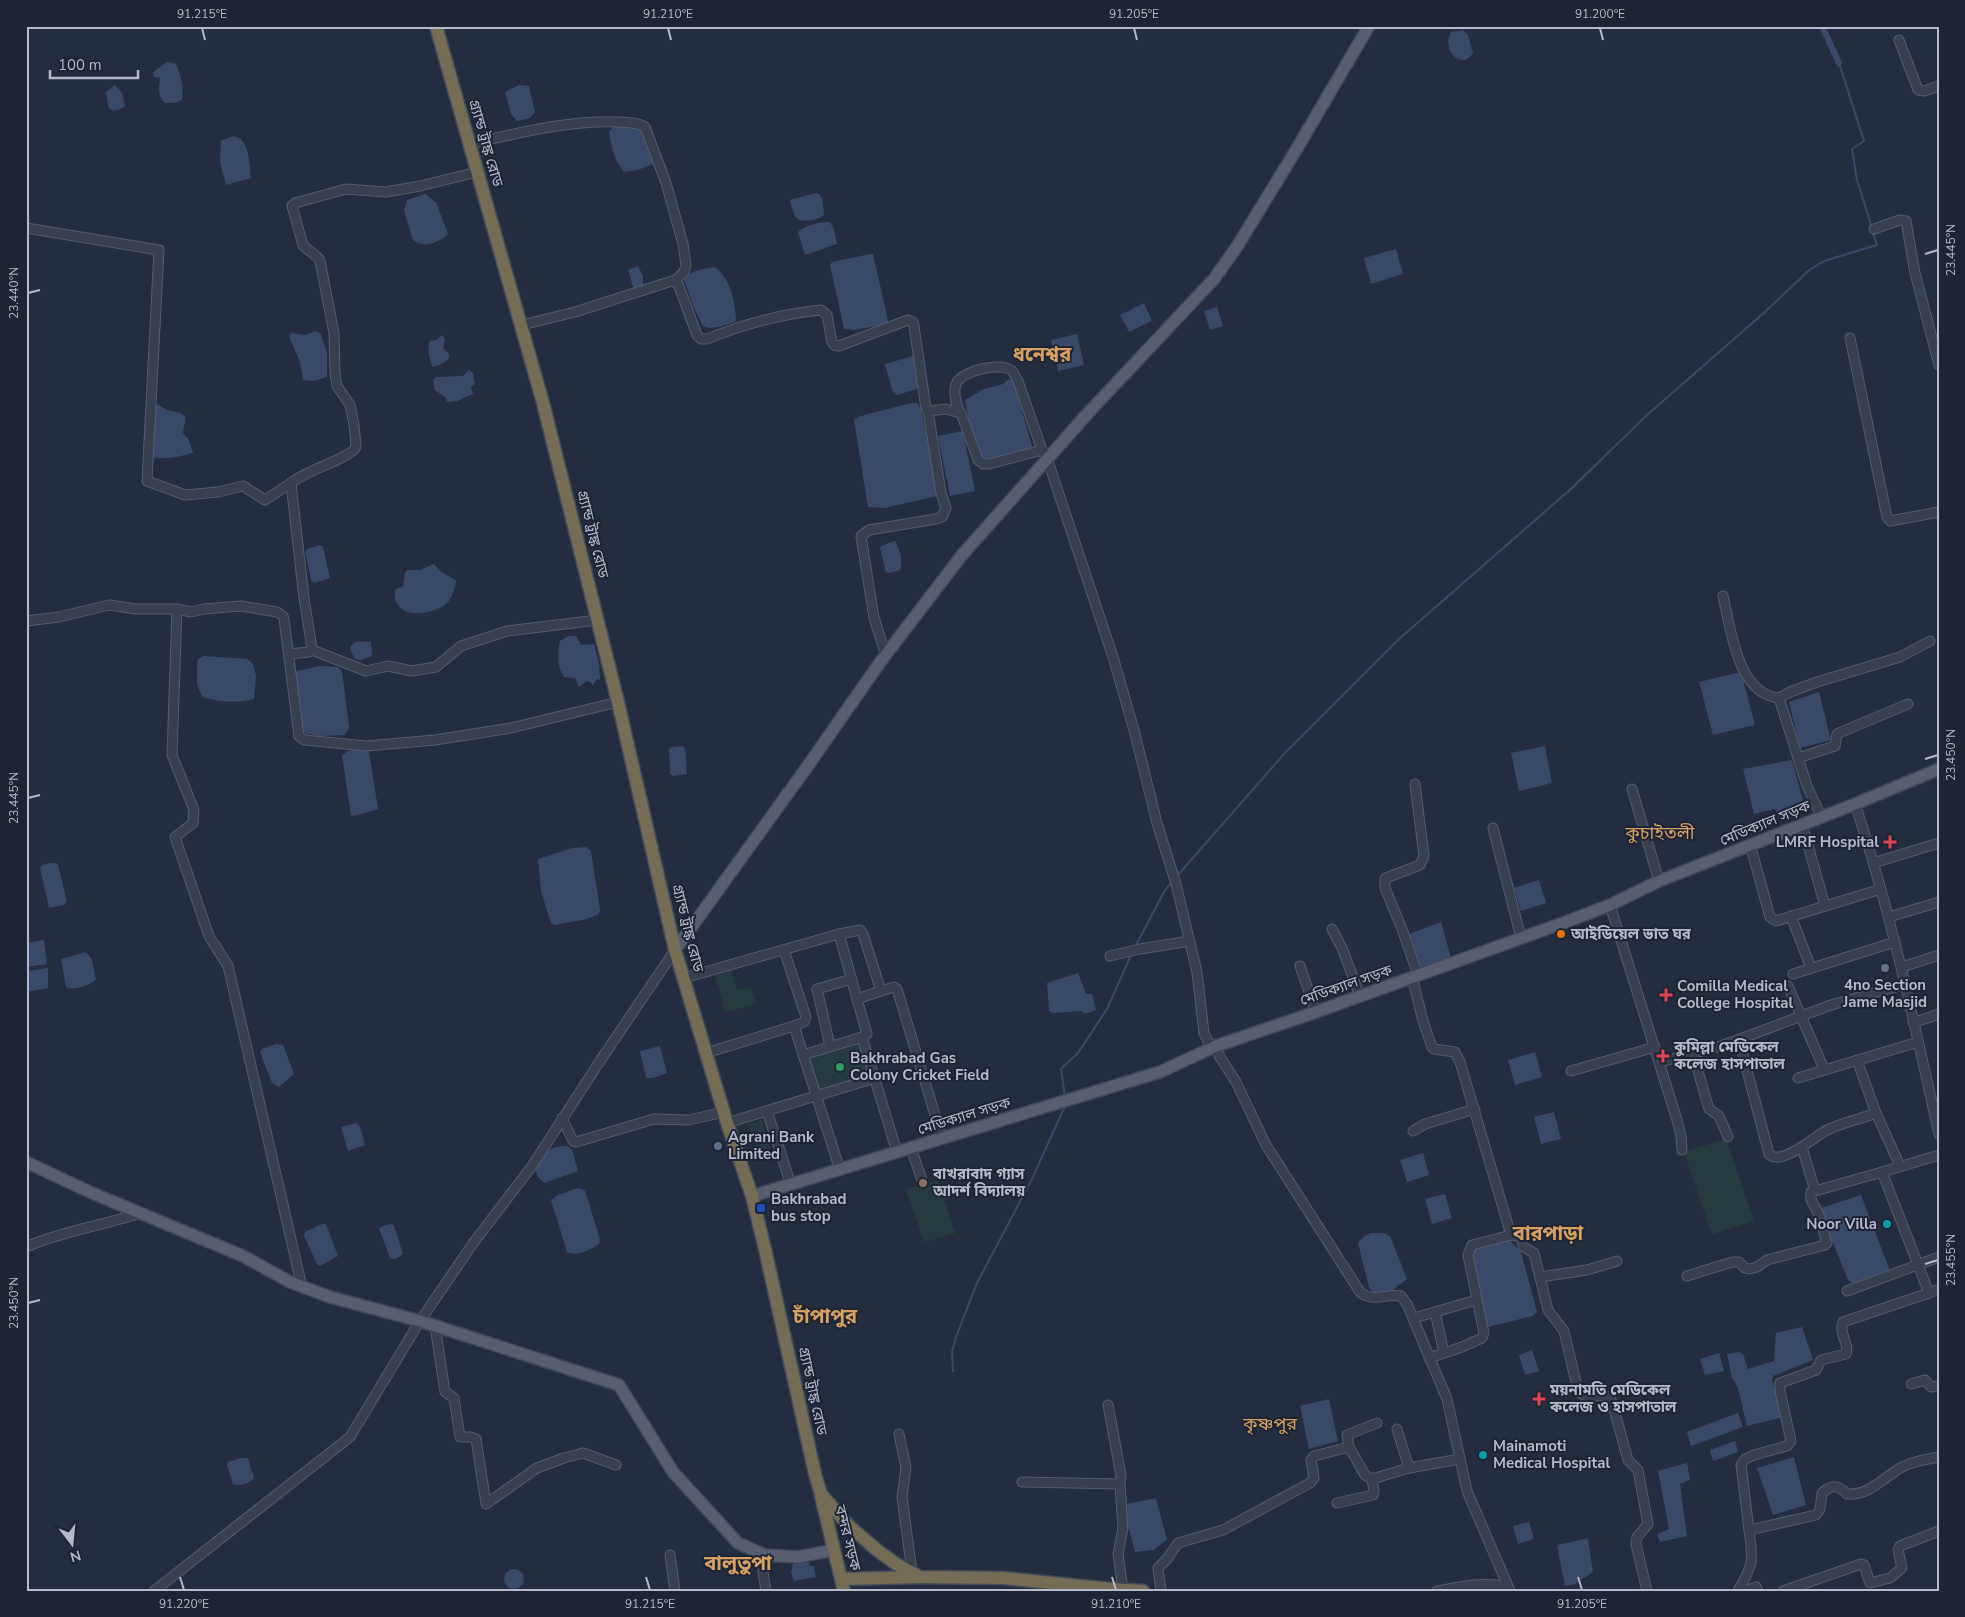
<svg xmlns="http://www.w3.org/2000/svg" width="1965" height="1617" font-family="'Nunito Sans','Noto Sans Bengali',sans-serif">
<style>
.green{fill:#263b40}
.water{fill:#394968}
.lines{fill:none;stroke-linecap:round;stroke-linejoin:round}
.stream{stroke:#394968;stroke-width:2}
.canal{stroke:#394968;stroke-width:6}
.minor-casing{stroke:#565d6d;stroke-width:11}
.major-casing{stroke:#414858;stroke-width:14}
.highway-casing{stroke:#434a5a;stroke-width:15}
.minor{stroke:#383f4f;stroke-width:9}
.major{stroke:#565e6f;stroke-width:11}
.highway{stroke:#756c55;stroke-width:12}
.ticks{fill:none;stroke:#b4baca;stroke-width:2}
.health-dot{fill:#e0444e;stroke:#1d2434;stroke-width:2}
.food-dot{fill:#e8710a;stroke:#1d2434;stroke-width:2}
.worship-dot{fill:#6b7280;stroke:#1d2434;stroke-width:2}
.leisure-dot{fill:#2e9e5b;stroke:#1d2434;stroke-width:2}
.service-dot{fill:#5c6f8a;stroke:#1d2434;stroke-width:2}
.education-dot{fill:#8d6e63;stroke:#1d2434;stroke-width:2}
.transit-dot{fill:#1a4fb4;stroke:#1d2434;stroke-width:2}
.culture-dot{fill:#0f9aa8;stroke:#1d2434;stroke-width:2}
.labels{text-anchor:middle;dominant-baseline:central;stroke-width:4;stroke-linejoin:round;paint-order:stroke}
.street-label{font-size:15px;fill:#b4baca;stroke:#1d2434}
.poi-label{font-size:15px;font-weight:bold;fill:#b4baca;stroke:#1d2434;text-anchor:start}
.quarter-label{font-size:18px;fill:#d7a062;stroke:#1d2434}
.district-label{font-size:20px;font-weight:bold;fill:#d7a062;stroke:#1d2434}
.neatline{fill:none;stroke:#b4baca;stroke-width:2}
.ticks-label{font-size:12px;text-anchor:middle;fill:#b4baca}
</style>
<rect width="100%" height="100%" fill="#242d3f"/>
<!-- green -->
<g class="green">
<path d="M731 970 737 991 751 987 756 1004 725 1012 715 975Z"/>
<path d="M861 1042 871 1076 819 1091 809 1057Z"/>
<path d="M762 1120 770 1148 756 1152 748 1124Z"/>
<path d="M1726 1139 1754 1221 1712 1234 1684 1152Z"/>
<path d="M938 1180 955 1233 924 1242 906 1189Z"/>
</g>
<!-- water -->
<g class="water">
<path d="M1463 30 1468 35 1473 53C1460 72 1441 48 1451 32Z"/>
<path d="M167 62 176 64C181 75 184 88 182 100L174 103H165C157 96 159 88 160 78L154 77 153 72Z"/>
<path d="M115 85 122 93 125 106C120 110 115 112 109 109L106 92Z"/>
<path d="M519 85 529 86 535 112 530 118 517 121 511 114 505 92Z"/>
<path d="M614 126C621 127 633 126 639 130 648 136 651 154 653 164L638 170 624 172C615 161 611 146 609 132Z"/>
<path d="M233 136C249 137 250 164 251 178L226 185 220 162 221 141Z"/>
<path d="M816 193 819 194 823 201 824 215C820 218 817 219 812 220 794 223 794 215 790 200Z"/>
<path d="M425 194 436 202 448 234C439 243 420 250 412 238L404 210 407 200Z"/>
<path d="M830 222 834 230 837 244 805 255 798 232C805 225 820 222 830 222Z"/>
<path d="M1396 249 1403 274 1371 284 1364 258Z"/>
<path d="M870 254H873L889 324 854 330 844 329 830 265 832 262Z"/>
<path d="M638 266 643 276V287L634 290 628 270Z"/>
<path d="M715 267C730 278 735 301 736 319L735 322 719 327 709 328 703 326 693 306 684 279C690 270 705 269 715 267Z"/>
<path d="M1144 303 1152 321 1129 332 1120 315Z"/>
<path d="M1217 307 1223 326 1210 330 1204 311Z"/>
<path d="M316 331 321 334 327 353V377L314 381 303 380 300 362 289 336 291 333 305 335Z"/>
<path d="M1077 334 1084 365 1058 371 1051 340Z"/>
<path d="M442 335 445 339 443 348C444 350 448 352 449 354 452 362 437 365 433 367 429 359 427 350 430 341L437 340Z"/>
<path d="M913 356 920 388 897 395 892 390 885 364Z"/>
<path d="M469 370 473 373 475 384 471 387 473 394 457 401 447 402 445 397 435 390 433 379 436 377 463 376Z"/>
<path d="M1009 379 1014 382 1033 450 986 462C972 447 969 420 965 400L984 389 1003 384Z"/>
<path d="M911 403H917L921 409 936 481 937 496 885 508 868 507 854 420 861 416Z"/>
<path d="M157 404 167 410 180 413 185 416V421L183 433 189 440 193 453C184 456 162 460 154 457L152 447 154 406Z"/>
<path d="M963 431 975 491 950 496 938 436Z"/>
<path d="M892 542 895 541C900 548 903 563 900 570L890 573 886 572 880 548 881 546Z"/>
<path d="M321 545 323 547 330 578 314 583 311 580 305 551 307 549Z"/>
<path d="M434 564 440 571 456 580C456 587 451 601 445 605 428 616 392 620 395 590L403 586 405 573 407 570H420Z"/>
<path d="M569 636H576L581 645 594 644 599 663 600 680 597 679 593 685 589 681H586L581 686H578L575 678 564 677C557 667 557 653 560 641Z"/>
<path d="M362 641 371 642 372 656 361 660 355 659 351 652 350 647 355 642Z"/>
<path d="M204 656 247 659 253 664 256 676 254 699C240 703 214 703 202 696L197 685V662L198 659Z"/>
<path d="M319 666 337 667 342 671 349 727 345 735 320 736 303 733 295 676 297 671Z"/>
<path d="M1741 672 1755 725 1713 735 1699 682Z"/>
<path d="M1819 692 1831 740 1800 748 1789 702Z"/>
<path d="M682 746 685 748 687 774 673 776 670 774 669 750 672 747Z"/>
<path d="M1545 746 1552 783 1519 791 1511 753Z"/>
<path d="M366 748 369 751 378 809 354 816 351 815 342 756 347 751Z"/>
<path d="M1792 760 1804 804 1788 818 1777 814 1775 809 1754 814 1743 769Z"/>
<path d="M572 848 586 847 591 851 600 910 599 914 587 919 555 925 551 923 541 891 538 859Z"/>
<path d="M51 863H55L58 864 67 902 64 905 49 908 40 868 42 865Z"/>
<path d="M1539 880 1546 903 1521 911 1514 888Z"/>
<path d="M1441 922 1451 958 1421 968 1409 934Z"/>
<path d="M44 940 47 964 26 967V943Z"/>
<path d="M86 952 92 960 96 980C87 986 75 991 66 987L61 959Z"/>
<path d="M48 968V988L26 992V971Z"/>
<path d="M1078 973 1086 994H1092L1096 1010 1085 1014 1082 1011 1053 1013 1049 1011 1047 983Z"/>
<path d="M276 1044 283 1045 294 1074 279 1087 272 1083 260 1052 262 1049Z"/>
<path d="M660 1046 667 1073 653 1078H646L640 1051Z"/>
<path d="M1535 1052 1542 1077 1515 1085 1508 1060Z"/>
<path d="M1554 1112 1561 1139 1541 1144 1534 1117Z"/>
<path d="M356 1123 360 1127 365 1145 348 1151 341 1127Z"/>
<path d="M567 1146 572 1150 578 1171 544 1183 538 1177 535 1169C544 1153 547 1147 567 1146Z"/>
<path d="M1423 1153 1429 1175 1407 1182 1400 1160Z"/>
<path d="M578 1188 582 1189 585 1191 600 1239 599 1244C591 1250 576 1257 567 1252L551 1200 558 1195Z"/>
<path d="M1445 1194 1452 1218 1432 1224 1425 1199Z"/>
<path d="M1861 1195 1890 1271 1852 1283 1848 1280 1833 1243 1828 1240 1818 1209Z"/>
<path d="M322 1224H326L338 1256 320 1266 317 1264 304 1236 305 1232Z"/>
<path d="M390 1224 394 1225 403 1254C399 1257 395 1260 390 1258L379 1229 380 1227Z"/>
<path d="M1371 1233H1383L1390 1236 1407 1279 1393 1290 1373 1293 1369 1287 1358 1243 1363 1237Z"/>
<path d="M1504 1234 1521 1252 1537 1312 1533 1316 1487 1327 1468 1246Z"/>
<path d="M1802 1327 1813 1360 1773 1376 1772 1380 1783 1417 1747 1426 1738 1388 1732 1378 1727 1354 1739 1352 1743 1354 1748 1369 1774 1361 1776 1333Z"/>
<path d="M1532 1350 1539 1371 1525 1375 1519 1355Z"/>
<path d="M1719 1353 1724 1371 1705 1375 1700 1359Z"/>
<path d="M1329 1399 1338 1441 1309 1449 1300 1406Z"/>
<path d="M1738 1413 1743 1427 1691 1446 1687 1432Z"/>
<path d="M1735 1441 1738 1452 1713 1461 1710 1450Z"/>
<path d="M1794 1457 1806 1505 1773 1515 1757 1468Z"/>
<path d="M241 1458H248L254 1478C249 1484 240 1486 233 1484L227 1465 228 1462Z"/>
<path d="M1687 1463 1690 1480 1680 1484 1687 1536 1660 1542 1657 1534 1669 1529 1658 1471Z"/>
<path d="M1156 1498 1167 1540 1153 1550 1135 1552 1128 1524 1127 1504Z"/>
<path d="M1529 1522 1534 1539 1518 1544 1513 1526Z"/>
<path d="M1588 1538 1593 1572 1575 1584 1565 1586 1557 1545Z"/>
<path d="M809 1562 810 1566H814L816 1577 794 1581 791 1573 793 1564Z"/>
<circle cx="514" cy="1579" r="10"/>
</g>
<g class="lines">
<!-- stream -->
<g class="stream">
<path d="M1839 63 1864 141 1852 149 1857 180 1872 228"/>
<path d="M1177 876 1284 754 1399 639 1572 488 1647 415 1766 311 1808 271 1824 261 1877 245 1873 233"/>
<path d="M1135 947 1164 892 1172 881"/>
<path d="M1065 1097 1061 1069 1078 1053 1107 1009 1131 955"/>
<path d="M953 1371 952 1352 956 1337 977 1283 1032 1179 1065 1106"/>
</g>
<!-- canal -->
<path class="canal" d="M1822 26 1839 63"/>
<defs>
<g id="minor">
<path d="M1899 40 1918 90 1924 91 1939 86"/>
<path d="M469 144C519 133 568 120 619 122 629 123 637 122 645 127L666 183 683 244 686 265 684 272 675 281"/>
<path d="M26 228 159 250 147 481 185 495 218 492 243 486 265 500 291 483"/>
<path d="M1874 229 1900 220 1906 221 1915 273 1939 365"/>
<path d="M522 325 575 312 672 281 678 284 697 335 701 339H707C744 324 781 314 821 310L827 315 832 342 834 345 839 346 908 320 913 322 914 326 926 409 928 411 946 409 961 413 978 460 983 464H989L1042 450"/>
<path d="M1850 338 1887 517 1890 521 1939 512"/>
<path d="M959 411C956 402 953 393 956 384 961 371 1001 361 1012 371 1014 373 1016 378 1018 381L1042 450 1047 458 1113 657 1134 730 1157 823 1176 884 1197 972 1204 1033 1211 1048"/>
<path d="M1723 596C1731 629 1737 694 1779 698"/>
<path d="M177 609 172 755 194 810 193 823 175 837 209 936 228 966 302 1287"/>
<path d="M26 621 59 617 109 605 136 609H177L191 612 204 609 241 606 277 612 283 616 284 619 299 736 304 740 366 746 435 740 511 728 618 702"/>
<path d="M312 650 366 671 388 666 412 671 436 667 461 646 507 631 598 620"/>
<path d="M289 654 309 652 312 648 304 598 291 483C306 470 349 459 356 447L354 425 350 405 337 386 335 373 334 333 320 261C316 253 308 252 303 245L292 206 295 203 346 189 386 192 420 186 477 172"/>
<path d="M886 655 874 618 861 536 869 530 936 519 942 517 946 508 941 493 928 411"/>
<path d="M1798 758 1835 746 1837 734 1839 733 1908 704"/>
<path d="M1415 784 1424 856 1420 865 1386 878 1385 879V888L1402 929 1418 975"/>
<path d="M1632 789 1659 881"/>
<path d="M1855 804C1891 912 1914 1023 1939 1134"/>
<path d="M1821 816 1807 786 1779 698 1790 692 1817 682 1900 657 1930 641"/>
<path d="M1802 824 1825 906"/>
<path d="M1493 828 1521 938"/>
<path d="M1750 844 1770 917 1776 921 1881 889"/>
<path d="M1873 863 1939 843"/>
<path d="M1610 905 1677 1120 1681 1136 1682 1150"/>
<path d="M1791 916 1811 968"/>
<path d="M1889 917 1939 902"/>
<path d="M1332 929 1342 948 1360 996"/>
<path d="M839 934 857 999"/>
<path d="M784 950 806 1017 804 1022 794 1026"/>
<path d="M1110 956 1140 949 1190 941"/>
<path d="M1300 966 1316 1012"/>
<path d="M1902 967 1939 955"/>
<path d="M1793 974 1895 942"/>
<path d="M1412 977 1423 1021 1432 1047 1434 1049 1455 1052 1460 1062 1511 1235C1520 1235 1521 1238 1524 1247L1534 1253 1548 1310 1564 1331 1578 1391C1587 1400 1599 1393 1609 1397L1612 1402 1628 1460 1638 1470 1648 1524 1637 1537 1636 1544 1647 1591"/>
<path d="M684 978 839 934 860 930 863 934 881 991 857 999 867 1034 862 1037"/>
<path d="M1788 986 1824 1069"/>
<path d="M881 991 894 987 897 989 942 1138"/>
<path d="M1913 1023 1939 1014"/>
<path d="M1739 1040 1769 1154C1781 1167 1815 1136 1827 1130 1842 1123 1860 1119 1876 1113"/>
<path d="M830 1046 817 989 852 979"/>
<path d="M1216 1046 1220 1057 1236 1082 1266 1145 1360 1292C1372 1303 1387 1293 1401 1296L1407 1304 1447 1399 1467 1491 1510 1591"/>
<path d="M706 1053 794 1026 840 1170"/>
<path d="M1693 1054 1709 1109 1719 1116 1728 1137"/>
<path d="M803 1055 862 1037 897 1152"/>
<path d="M1857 1060 1876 1113 1900 1166"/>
<path d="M1660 1062 1721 1046 1831 1005 1906 984"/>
<path d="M1571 1071 1655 1047"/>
<path d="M1798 1078 1918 1042"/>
<path d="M767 1111 791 1185"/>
<path d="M562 1118 573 1141 576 1142 654 1119 689 1120 724 1112"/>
<path d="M727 1123 875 1078"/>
<path d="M1413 1131 1425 1124 1475 1109"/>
<path d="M1802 1147 1815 1191 1882 1172"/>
<path d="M911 1148 922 1180"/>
<path d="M1939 1155 1882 1172 1929 1293 1939 1289"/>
<path d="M26 1247C62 1231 102 1226 140 1213"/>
<path d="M1687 1276 1732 1262H1739L1745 1268 1749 1269 1757 1267 1767 1260 1825 1245 1827 1243C1824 1234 1822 1224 1819 1215 1816 1206 1809 1202 1811 1192L1815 1191"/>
<path d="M1540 1277 1587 1270 1617 1261"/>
<path d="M1847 1291 1939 1257"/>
<path d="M1435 1312 1476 1300"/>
<path d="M1414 1318 1435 1312 1444 1353"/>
<path d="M435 1326 445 1392 454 1398 460 1437H470L476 1439 486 1504 537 1468 564 1458 583 1453 616 1465"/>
<path d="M1429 1358 1462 1347 1482 1338 1484 1333 1468 1255 1472 1245 1511 1235"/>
<path d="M1911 1384 1925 1380 1931 1387 1939 1386"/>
<path d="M1108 1405 1121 1475 1120 1484"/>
<path d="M1397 1429 1409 1468"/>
<path d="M899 1434 906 1468 902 1497 912 1572"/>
<path d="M1349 1447 1347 1435 1377 1423"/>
<path d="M1022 1482 1120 1484 1123 1528 1118 1554 1123 1590"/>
<path d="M1337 1503 1373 1495 1374 1491 1372 1479"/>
<path d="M1749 1530 1741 1465 1745 1459 1754 1455 1787 1446 1791 1441 1780 1391V1383L1816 1370 1821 1360 1846 1354C1850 1344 1838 1333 1843 1322L1929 1293"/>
<path d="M760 1553 766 1591"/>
<path d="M670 1555 675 1591"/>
<path d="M154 1591 350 1437 420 1321 474 1242 532 1166 600 1061 675 950"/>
<path d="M1161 1591 1158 1568 1167 1559 1178 1543 1223 1530 1310 1483 1314 1478 1311 1460 1314 1456 1349 1447 1365 1475 1372 1479 1409 1468 1460 1459"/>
<path d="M1437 1591C1460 1587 1485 1581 1508 1587"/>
<path d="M1738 1591C1754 1564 1753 1560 1749 1530L1816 1515 1820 1509 1822 1493C1832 1484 1838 1485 1847 1494 1871 1496 1885 1475 1904 1466 1915 1461 1927 1459 1939 1457"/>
<path d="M1745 1591 1756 1587 1758 1591"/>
<path d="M1783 1591 1861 1564 1864 1565 1870 1583 1890 1578 1902 1568 1898 1550 1900 1546 1939 1531"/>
</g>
<g id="major">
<path d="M675 950 807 767 881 661 962 555 1089 412 1214 279 1238 245 1296 150 1369 26"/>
<path d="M26 1162 92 1193 243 1256 290 1282 330 1297 420 1321 619 1385 673 1472 738 1543 765 1555 798 1557 834 1550"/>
<path d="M752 1196 1160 1072 1216 1046 1316 1012 1563 923 1610 905 1659 881 1855 804 1939 769"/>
</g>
<g id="highway">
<path d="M436 26 543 403 618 702 675 950 727 1123 752 1196 765 1249 815 1474 821 1494 849 1526 877 1550 896 1564 920 1577 1003 1578 1111 1589 1143 1591"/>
<path d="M821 1496 844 1591"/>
<path d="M842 1579 920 1577"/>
</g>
</defs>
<!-- minor casing -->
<use href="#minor" class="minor-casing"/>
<!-- major casing -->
<use href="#major" class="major-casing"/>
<!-- highway casing -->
<use href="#highway" class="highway-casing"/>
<!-- minor -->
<use href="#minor" class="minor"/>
<!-- major -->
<use href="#major" class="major"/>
<!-- highway -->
<use href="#highway" class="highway"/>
</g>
<!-- ticks -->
<path class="ticks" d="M202 28 205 40M668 28 671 40M1134 28 1137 40M1600 28 1603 40M1925 254 1938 250M28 293 40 290M1925 759 1938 755M28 798 40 795M1925 1264 1938 1260M28 1303 40 1300M180 1577 184 1590M646 1577 650 1590M1112 1577 1116 1590M1578 1577 1582 1590"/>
<!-- markers -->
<g class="health-dot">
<path d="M1887.5 834.5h5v5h5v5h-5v5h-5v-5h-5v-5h5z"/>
<path d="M1663.5 987.5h5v5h5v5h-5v5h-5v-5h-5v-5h5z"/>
<path d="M1660.5 1048.5h5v5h5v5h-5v5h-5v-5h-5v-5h5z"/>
<path d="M1536.5 1391.5h5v5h5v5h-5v5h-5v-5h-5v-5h5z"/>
</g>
<circle class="food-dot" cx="1561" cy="934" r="5"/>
<circle class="worship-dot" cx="1885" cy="968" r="5"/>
<circle class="leisure-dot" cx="840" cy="1067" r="5"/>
<circle class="service-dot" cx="718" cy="1146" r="5"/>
<circle class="education-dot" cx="923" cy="1183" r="5"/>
<rect class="transit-dot" x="756" y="1203" width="10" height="10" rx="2.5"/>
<g class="culture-dot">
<circle cx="1887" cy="1224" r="5"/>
<circle cx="1483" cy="1455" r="5"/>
</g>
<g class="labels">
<!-- street labels -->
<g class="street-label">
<text transform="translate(486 143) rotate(74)">গ্র্যান্ড ট্রাঙ্ক রোড</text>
<text transform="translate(593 534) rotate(76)">গ্র্যান্ড ট্রাঙ্ক রোড</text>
<text transform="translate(1765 823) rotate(-22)">মেডিক্যাল সড়ক</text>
<text transform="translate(688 928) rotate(76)">গ্র্যান্ড ট্রাঙ্ক রোড</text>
<text transform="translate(1346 985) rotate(-19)">মেডিক্যাল সড়ক</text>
<text transform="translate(964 1116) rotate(-17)">মেডিক্যাল সড়ক</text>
<text transform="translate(813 1391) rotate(78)">গ্র্যান্ড ট্রাঙ্ক রোড</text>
<text transform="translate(848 1538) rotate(76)">বন্দর সড়ক</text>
</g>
<!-- poi labels -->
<g class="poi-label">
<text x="1879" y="842" text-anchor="end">LMRF Hospital</text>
<text x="1571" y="934">আইডিয়েল ভাত ঘর</text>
<text x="1885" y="985" text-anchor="middle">4no Section<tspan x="1885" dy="17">Jame Masjid</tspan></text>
<text x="1677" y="986">Comilla Medical<tspan x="1677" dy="17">College Hospital</tspan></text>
<text x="1674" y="1047">কুমিল্লা মেডিকেল<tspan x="1674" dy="17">কলেজ হাসপাতাল</tspan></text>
<text x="850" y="1058">Bakhrabad Gas<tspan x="850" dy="17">Colony Cricket Field</tspan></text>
<text x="728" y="1137">Agrani Bank<tspan x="728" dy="17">Limited</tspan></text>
<text x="933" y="1174">বাখরাবাদ গ্যাস<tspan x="933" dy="17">আদর্শ বিদ্যালয়</tspan></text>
<text x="771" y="1199">Bakhrabad<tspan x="771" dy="17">bus stop</tspan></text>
<text x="1877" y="1224" text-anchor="end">Noor Villa</text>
<text x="1550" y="1390">ময়নামতি মেডিকেল<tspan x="1550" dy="17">কলেজ ও হাসপাতাল</tspan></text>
<text x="1493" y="1446">Mainamoti<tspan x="1493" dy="17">Medical Hospital</tspan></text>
</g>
<!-- quarter labels -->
<g class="quarter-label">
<text x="1660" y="833">কুচাইতলী</text>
<text x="1270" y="1424">কৃষ্ণপুর</text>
</g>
<!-- district labels -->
<g class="district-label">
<text x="1042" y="354">ধনেশ্বর</text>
<text x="1548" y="1233">বারপাড়া</text>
<text x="825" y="1316">চাঁপাপুর</text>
<text x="738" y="1563">বালুতুপা</text>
</g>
</g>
<!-- border -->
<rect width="1965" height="1617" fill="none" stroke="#1d2434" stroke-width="55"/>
<!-- north arrow -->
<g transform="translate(72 1544) rotate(164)" stroke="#1d2434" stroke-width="4" paint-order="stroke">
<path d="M0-4L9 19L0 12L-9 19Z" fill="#b4baca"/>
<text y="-8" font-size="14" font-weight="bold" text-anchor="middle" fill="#b4baca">N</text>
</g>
<!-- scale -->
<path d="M50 70v8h88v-8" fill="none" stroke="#b4baca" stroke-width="2.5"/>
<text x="58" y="70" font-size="15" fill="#b4baca" stroke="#1d2434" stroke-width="4" paint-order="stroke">100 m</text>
<rect x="28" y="28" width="1910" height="1562" class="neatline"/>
<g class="ticks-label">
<text x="202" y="18">91.215°E</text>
<text x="668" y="18">91.210°E</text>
<text x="1134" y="18">91.205°E</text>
<text x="1600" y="18">91.200°E</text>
<text transform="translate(1951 250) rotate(-90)" y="4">23.445°N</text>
<text transform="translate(14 293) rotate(-90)" y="4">23.440°N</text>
<text transform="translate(1951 755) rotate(-90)" y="4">23.450°N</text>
<text transform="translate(14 798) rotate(-90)" y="4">23.445°N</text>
<text transform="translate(1951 1260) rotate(-90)" y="4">23.455°N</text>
<text transform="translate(14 1303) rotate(-90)" y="4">23.450°N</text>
<text x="184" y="1608">91.220°E</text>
<text x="650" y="1608">91.215°E</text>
<text x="1116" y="1608">91.210°E</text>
<text x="1582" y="1608">91.205°E</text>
</g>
</svg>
